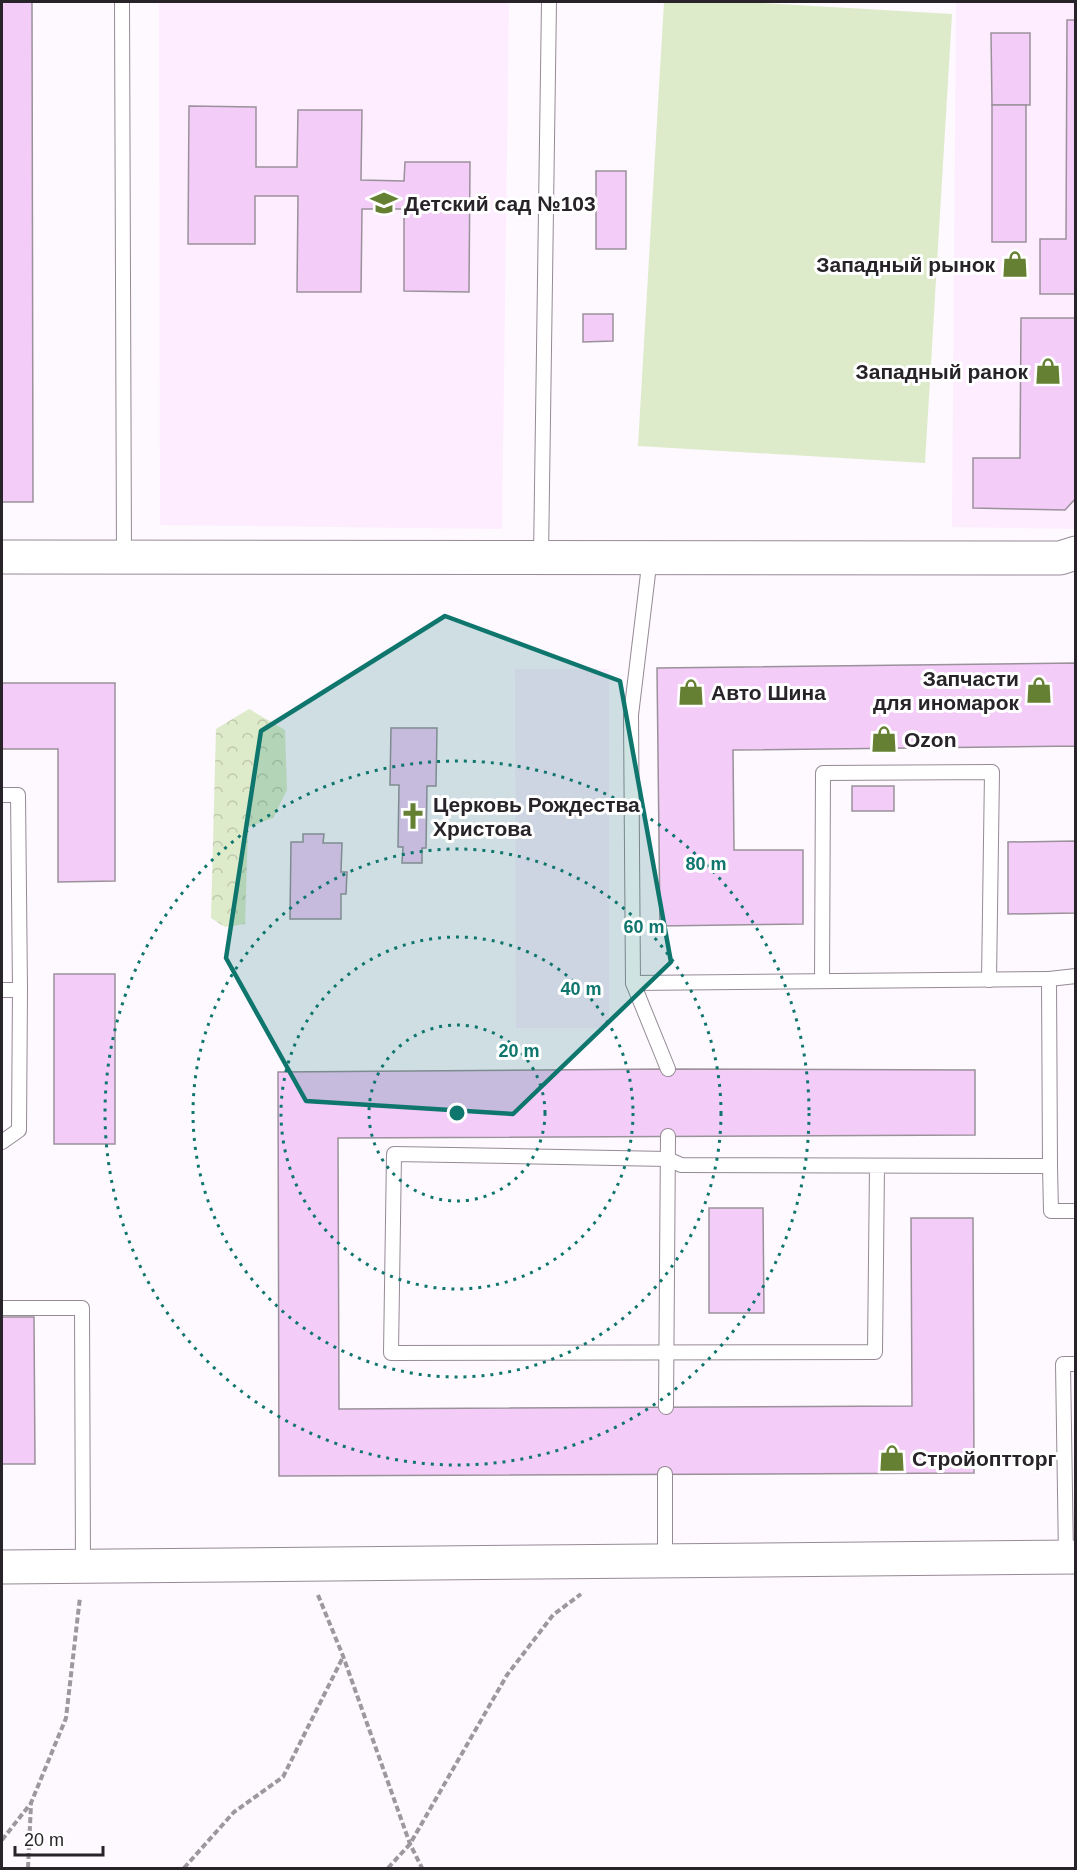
<svg xmlns="http://www.w3.org/2000/svg" width="1077" height="1870" font-family="Helvetica,sans-serif">
<style>
.built{fill:#fdedff}
.forest{fill:url(#forest-crowns)}
.pitch{fill:#ddebca}
.building{fill:#f4ccf8;stroke:#9a919b;stroke-width:1.5}
.lines{fill:none;stroke-linecap:round;stroke-linejoin:round}
.service-casing{stroke:#958b95;stroke-width:16}
.secondary-casing{stroke:#958b95;stroke-width:35}
.path{stroke:#9d979e;stroke-width:4;stroke-dasharray:6 3;stroke-linecap:butt}
.service{stroke:#fff;stroke-width:14}
.secondary{stroke:#fff;stroke-width:33}
.marked{fill:#0f766e;fill-opacity:0.2;stroke:#0f766e;stroke-width:4.5;stroke-linejoin:round}
.ring{fill:none;stroke:#0f766e;stroke-width:3;stroke-dasharray:3 6}
.labels{text-anchor:middle;dominant-baseline:central;stroke-width:6;stroke-linejoin:round;paint-order:stroke}
.poi-label{font-size:21px;font-weight:bold;fill:#272328;stroke:#fff;text-anchor:start}
.centre{fill:#0f766e;stroke:#fff;stroke-width:3}
.ring-label{font-size:18px;text-anchor:middle;font-weight:bold;fill:#0f766e;stroke:#fff;stroke-width:6;stroke-linejoin:round;paint-order:stroke}
</style>
<defs>
<pattern id="forest-crowns" width="20" height="18" patternUnits="userSpaceOnUse" patternTransform="scale(1.5)"><rect width="20" height="18" fill="#ddebca"/><path d="M2 6a3 3 0 1 1 6 0M12 15a3 3 0 1 1 6 0" fill="none" stroke="#bec9ae"/></pattern>
</defs>
<rect width="100%" height="100%" fill="#fef8ff"/>
<!-- built -->
<g class="built">
<path d="M159 2H509L502 529 160 525Z"/>
<path d="M956 2H1075V529L952 527Z"/>
<path d="M515 669H609V1028H516Z"/>
</g>
<!-- forest -->
<path class="forest" d="M249 709 285 730 287 790 273 818 248 827 245 924 225 927 211 918 216 729Z"/>
<!-- pitch -->
<path class="pitch" d="M664 2H745L952 14 925 463 638 446Z"/>
<!-- building -->
<g class="building">
<path d="M2 2H32L33 502H2Z"/>
<path d="M1067 20H1076V294H1040V239H1066Z"/>
<path d="M991 33H1030V105H992Z"/>
<rect x="992" y="105" width="34" height="137"/>
<path d="M189 106 256 107V167H297L298 110H362L361 180 404 181 405 162H470L469 292 404 291V209H362L361 292H297L298 196H255V244H188Z"/>
<rect x="596" y="171" width="30" height="78"/>
<path d="M583 314H613V341L583 342Z"/>
<path d="M1021 318H1076V498L1065 510 973 508V458H1020Z"/>
<path d="M1076 663V840L1075 746 733 750 734 850H803V924L660 926 657 668Z"/>
<path d="M2 683H115V881L58 882V749H2Z"/>
<path d="M391 728H437L436 786H427L426 848H422V863H402L403 847H398L399 785H390Z"/>
<rect x="852" y="786" width="42" height="25"/>
<path d="M303 834H324L323 843H342L341 872H347L346 894H341V919H290L291 842H303Z"/>
<path d="M1076 841V913L1008 914V842Z"/>
<rect x="54" y="974" width="61" height="170"/>
<path d="M668 1069 975 1070V1135L338 1138 339 1409 912 1406 911 1218H973L974 1473 279 1476 278 1072Z"/>
<path d="M709 1208H763L764 1313H709Z"/>
<path d="M2 1317H34L35 1464H2Z"/>
</g>
<g class="lines">
<defs>
<g id="service">
<path d="M122 2 124 557"/>
<path d="M541 557 549 2"/>
<path d="M650 557 631 715 633 983 668 1069"/>
<path d="M2 795H18L20 990 19 1130 2 1142"/>
<path d="M822 981 823 773 992 772 989 980"/>
<path d="M633 983 1049 979"/>
<path d="M2 990H20"/>
<path d="M877 1166 875 1352 391 1353 394 1154 668 1159 681 1165 1050 1166 1049 979 1076 976"/>
<path d="M1050 1166 1051 1211H1076"/>
<path d="M2 1308H82L83 1566"/>
<path d="M666 1407 668 1136"/>
<path d="M1066 1557 1063 1364H1076"/>
<path d="M665 1561V1474"/>
</g>
<g id="secondary">
<path d="M2 557 1060 558 1076 553"/>
<path d="M2 1567 1076 1557"/>
</g>
</defs>
<!-- service casing -->
<use href="#service" class="service-casing"/>
<!-- secondary casing -->
<use href="#secondary" class="secondary-casing"/>
<!-- path -->
<g class="path">
<path d="M318 1595 343 1656 410 1844 422 1868"/>
<path d="M2 1840 31 1803 66 1718 80 1597"/>
<path d="M28 1868 31 1804"/>
<path d="M184 1868 234 1812 283 1777 343 1657"/>
<path d="M388 1868 410 1844 507 1675 553 1615 581 1594"/>
</g>
<!-- service -->
<use href="#service" class="service"/>
<!-- secondary -->
<use href="#secondary" class="secondary"/>
</g>
<!-- marked area -->
<path class="marked" d="M445 616 620 681 671 962 513 1114 306 1101 226 958 261 731Z"/>
<!-- distance rings -->
<g class="ring">
<circle cx="457" cy="1113" r="88"/>
<circle cx="457" cy="1113" r="176"/>
<circle cx="457" cy="1113" r="264"/>
<circle cx="457" cy="1113" r="352"/>
</g>
<!-- icons -->
<defs>
<symbol id="school-bare" viewBox="-9 -9 18 18"><path d="M0-5L7-2L0 1L-7-2ZM-4 1L0 2.5L4 1V4Q0 6-4 4Z" fill="#658033" stroke="#fff" stroke-width="2.5" paint-order="stroke"/></symbol>
<symbol id="shop-bare" viewBox="-9 -9 18 18"><path d="M-5-2.5h2.3a2.7 3.5 0 0 1 5.4 0H5L5.5 6h-11ZM-1.5-2.5h3a1.5 2.3 0 0 0-3 0Z" fill="#658033" stroke="#fff" stroke-width="2.5" paint-order="stroke"/></symbol>
<symbol id="church-bare" viewBox="-9 -9 18 18"><path d="M-1.2-6h2.4v3.5h3.3v2.4h-3.3V6h-2.4V-.1h-3.3v-2.4h3.3Z" fill="#658033" stroke="#fff" stroke-width="2.5" paint-order="stroke"/></symbol>
</defs>
<g fill-rule="evenodd">
<use href="#school-bare" x="365" y="184" width="38" height="38"/>
<use href="#shop-bare" x="996" y="245" width="38" height="38"/>
<use href="#shop-bare" x="1029" y="352" width="38" height="38"/>
<use href="#shop-bare" x="1020" y="671" width="38" height="38"/>
<use href="#shop-bare" x="672" y="673" width="38" height="38"/>
<use href="#shop-bare" x="865" y="720" width="38" height="38"/>
<use href="#church-bare" x="394" y="797" width="38" height="38"/>
<use href="#shop-bare" x="873" y="1439" width="38" height="38"/>
</g>
<g class="labels">
<!-- poi labels -->
<g class="poi-label">
<text x="404" y="203">Детский сад №103</text>
<text x="995" y="264" text-anchor="end">Западный рынок</text>
<text x="1028" y="371" text-anchor="end">Западный ранок</text>
<text x="1019" y="678" text-anchor="end">Запчасти<tspan x="1019" dy="24">для иномарок</tspan></text>
<text x="711" y="692">Авто Шина</text>
<text x="904" y="739">Ozon</text>
<text x="433" y="804">Церковь Рождества<tspan x="433" dy="24">Христова</tspan></text>
<text x="912" y="1458">Стройоптторг</text>
</g>
</g>
<circle cx="457" cy="1113" r="9" class="centre"/>
<g class="ring-label">
<text x="706" y="870">80 m</text>
<text x="644" y="933">60 m</text>
<text x="581" y="995">40 m</text>
<text x="519" y="1057">20 m</text>
</g>
<!-- border -->
<rect width="1077" height="1870" fill="none" stroke="#272328" stroke-width="6"/>
<!-- scale -->
<path d="M15 1846v9h88v-9" fill="none" stroke="#272328" stroke-width="3"/>
<text x="24" y="1846" font-size="18" fill="#272328" stroke="#ffffff" stroke-width="4.5" paint-order="stroke">20 m</text>
</svg>
